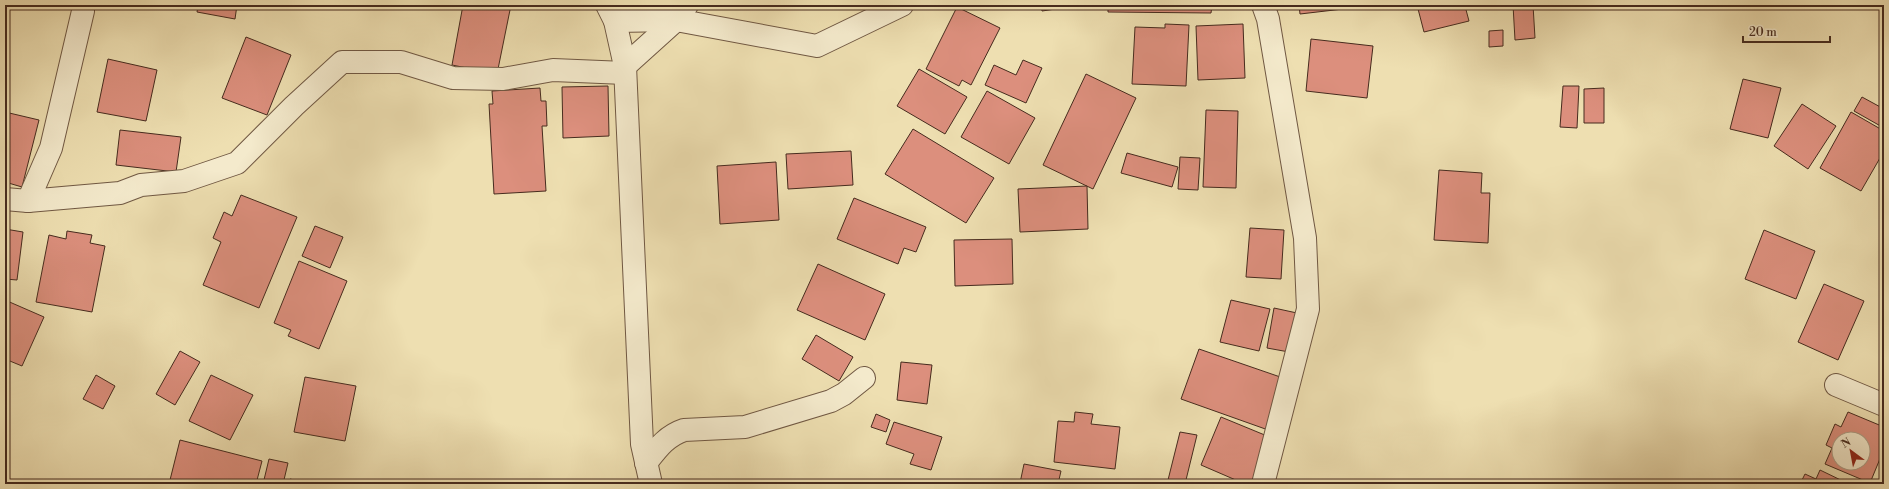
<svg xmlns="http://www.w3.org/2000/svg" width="1889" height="489" font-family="'Libre Bodoni',serif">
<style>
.building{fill:#dc8f7d;stroke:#462b1e;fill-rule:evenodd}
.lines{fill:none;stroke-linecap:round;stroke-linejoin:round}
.minor-casing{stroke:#705843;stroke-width:24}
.minor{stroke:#f4eacc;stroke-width:22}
</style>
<rect width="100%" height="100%" fill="#eedfb1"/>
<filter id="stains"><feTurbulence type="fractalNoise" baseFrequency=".005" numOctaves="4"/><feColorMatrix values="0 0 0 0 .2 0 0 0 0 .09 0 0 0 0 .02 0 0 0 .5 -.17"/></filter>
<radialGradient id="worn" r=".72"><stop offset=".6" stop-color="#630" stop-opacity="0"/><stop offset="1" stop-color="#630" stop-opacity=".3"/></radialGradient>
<!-- building -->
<g class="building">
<path d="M191 5H237L235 19 197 12 198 6Z"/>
<path d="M463 5H511L497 74 452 65Z"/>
<path d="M1041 5H1082L1042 11Z"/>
<path d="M1108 5H1212L1211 13 1108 12Z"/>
<path d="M1299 5H1360V7L1300 14Z"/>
<path d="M1417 5H1467L1465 6 1469 21 1424 32Z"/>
<path d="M1513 5H1533L1535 38 1515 40Z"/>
<path d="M957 7 1000 28 971 85 962 80 959 86 926 69Z"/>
<path d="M1165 24 1189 25 1186 86 1132 84 1135 27 1165 28Z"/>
<path d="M1243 24 1245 78 1198 80 1196 26Z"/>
<path d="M1503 30V46L1489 47V31Z"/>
<path d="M246 37 291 55 267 115 222 98Z"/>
<path d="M1311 39 1373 46 1367 98 1306 91Z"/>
<path d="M108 59 157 70 146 121 97 112Z"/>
<path d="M1023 60 1042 68 1026 103 985 85 994 65 1016 75Z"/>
<path d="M919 69 967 97 945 134 897 106Z"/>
<path d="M1086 74 1136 98 1093 189 1043 165Z"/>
<path d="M1743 79 1781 88 1768 138 1730 129Z"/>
<path d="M608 86 609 136 563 138 562 87Z"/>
<path d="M1563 86H1579L1577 128 1560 127Z"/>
<path d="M540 88 541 101H546L547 126H542L546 191 494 194 489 104H493L492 91Z"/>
<path d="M1604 88V123H1584V89Z"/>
<path d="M987 91 1035 118 1009 164 961 137Z"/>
<path d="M1862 97 1884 109V128L1854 111Z"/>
<path d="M1802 104 1836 126 1808 169 1774 146Z"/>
<path d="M1206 110 1238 111 1236 188 1203 187Z"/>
<path d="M5 112 39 120 22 187 5 182Z"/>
<path d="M1851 112 1884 131V151L1861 191 1820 168Z"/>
<path d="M913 129 994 178 966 223 885 174Z"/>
<path d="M120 130 181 137 176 172 116 165Z"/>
<path d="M851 151 853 185 788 189 786 154Z"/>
<path d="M1127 153 1178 167 1172 187 1121 173Z"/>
<path d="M1180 157 1200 158 1198 190 1178 189Z"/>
<path d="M776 162 779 220 720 224 717 166Z"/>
<path d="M1439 170 1482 173 1481 193H1490L1488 243 1434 240Z"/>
<path d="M1087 186 1088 229 1020 232 1018 189Z"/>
<path d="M241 195 297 217 259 308 203 285 221 242 213 238 224 212 232 216Z"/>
<path d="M854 198 926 227 916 252 904 248 898 264 837 239Z"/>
<path d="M315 226 343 237 330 268 302 256Z"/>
<path d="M1250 228 1284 230 1281 279 1246 277Z"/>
<path d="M5 229 23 232 17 280 5 279Z"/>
<path d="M1764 230 1815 251 1796 299 1745 279Z"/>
<path d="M67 231 92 235 90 243 105 246 92 312 36 302 49 235 66 239Z"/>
<path d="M1012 239 1013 284 955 286 954 240Z"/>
<path d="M299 261 347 281 319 349 288 336 291 330 274 323Z"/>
<path d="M818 264 885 294 865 340 797 310Z"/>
<path d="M1824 284 1864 301 1838 360 1798 342Z"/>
<path d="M5 300 44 317 22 366 5 359Z"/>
<path d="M1231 300 1270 309 1259 351 1220 342Z"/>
<path d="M1274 308 1297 313 1289 352 1267 348Z"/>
<path d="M816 335 853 357 839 381 802 359Z"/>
<path d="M1199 349 1289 380 1271 431 1181 399Z"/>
<path d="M180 351 200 362 175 405 156 394Z"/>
<path d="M901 362 932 365 927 404 897 400Z"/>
<path d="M96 375 115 386 103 409 83 399Z"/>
<path d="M211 375 253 395 230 440 189 421Z"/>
<path d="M305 377 356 386 345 441 294 432Z"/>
<path d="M1075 412 1093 414 1091 424 1120 427 1115 469 1054 462 1058 421 1074 422Z"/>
<path d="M1848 412 1884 427V449L1870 483 1825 464 1832 448 1826 445 1835 424 1841 427ZM1839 439H1863V463H1839Z"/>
<path d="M876 414 890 420 886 432 871 427Z"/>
<path d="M1221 417 1272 438 1252 484H1245L1201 465Z"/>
<path d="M894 422 942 437 931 470 910 464 914 454 886 444Z"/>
<path d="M1180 432 1197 435 1185 484 1168 480Z"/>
<path d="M180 440 262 461 256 484H169Z"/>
<path d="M269 459 288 463 283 484H263Z"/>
<path d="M1024 464 1061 471 1058 484 1020 483Z"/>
<path d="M1820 470 1849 484H1800L1805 474 1816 479Z"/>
<path d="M290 479 311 484H289Z"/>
</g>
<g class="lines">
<defs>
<g id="minor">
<path d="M607 5 615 21 625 66 642 444 651 484"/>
<path d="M615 21 676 20 817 46 902 5"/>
<path d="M625 66 676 20 687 5"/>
<path d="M5 199 28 201 120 193 141 185 184 181 237 163 294 106 342 62H401L453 78 503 79 553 70 625 73"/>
<path d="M28 201 51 148 83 11"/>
<path d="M1836 385 1884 405"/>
<path d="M646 463C657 449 666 436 684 430L745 427 831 401 844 394 864 378"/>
<path d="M1263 484 1308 309 1305 238 1268 19 1263 5"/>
</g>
</defs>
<!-- minor casing -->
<use href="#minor" class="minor-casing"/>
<!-- minor -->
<use href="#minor" class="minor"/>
</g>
<!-- margin -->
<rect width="1889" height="489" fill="none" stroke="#eedfb1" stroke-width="20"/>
<rect x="6" y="6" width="1877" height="477" fill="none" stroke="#462b1e" stroke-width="2"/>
<rect x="10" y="10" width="1869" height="469" fill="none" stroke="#462b1e"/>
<!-- north arrow -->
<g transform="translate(1851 451) rotate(328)"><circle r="19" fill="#f4eacc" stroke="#ae9e86"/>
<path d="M0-3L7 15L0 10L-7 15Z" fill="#8f2418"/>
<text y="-6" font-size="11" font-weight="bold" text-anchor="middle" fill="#462b1e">N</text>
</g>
<!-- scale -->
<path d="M1743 36v6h87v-6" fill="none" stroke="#462b1e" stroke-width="2"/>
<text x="1749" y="36" font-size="12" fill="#462b1e" stroke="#f4eacc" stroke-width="3" paint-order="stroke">20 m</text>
<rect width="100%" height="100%" filter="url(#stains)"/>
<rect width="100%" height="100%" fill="url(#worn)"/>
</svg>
